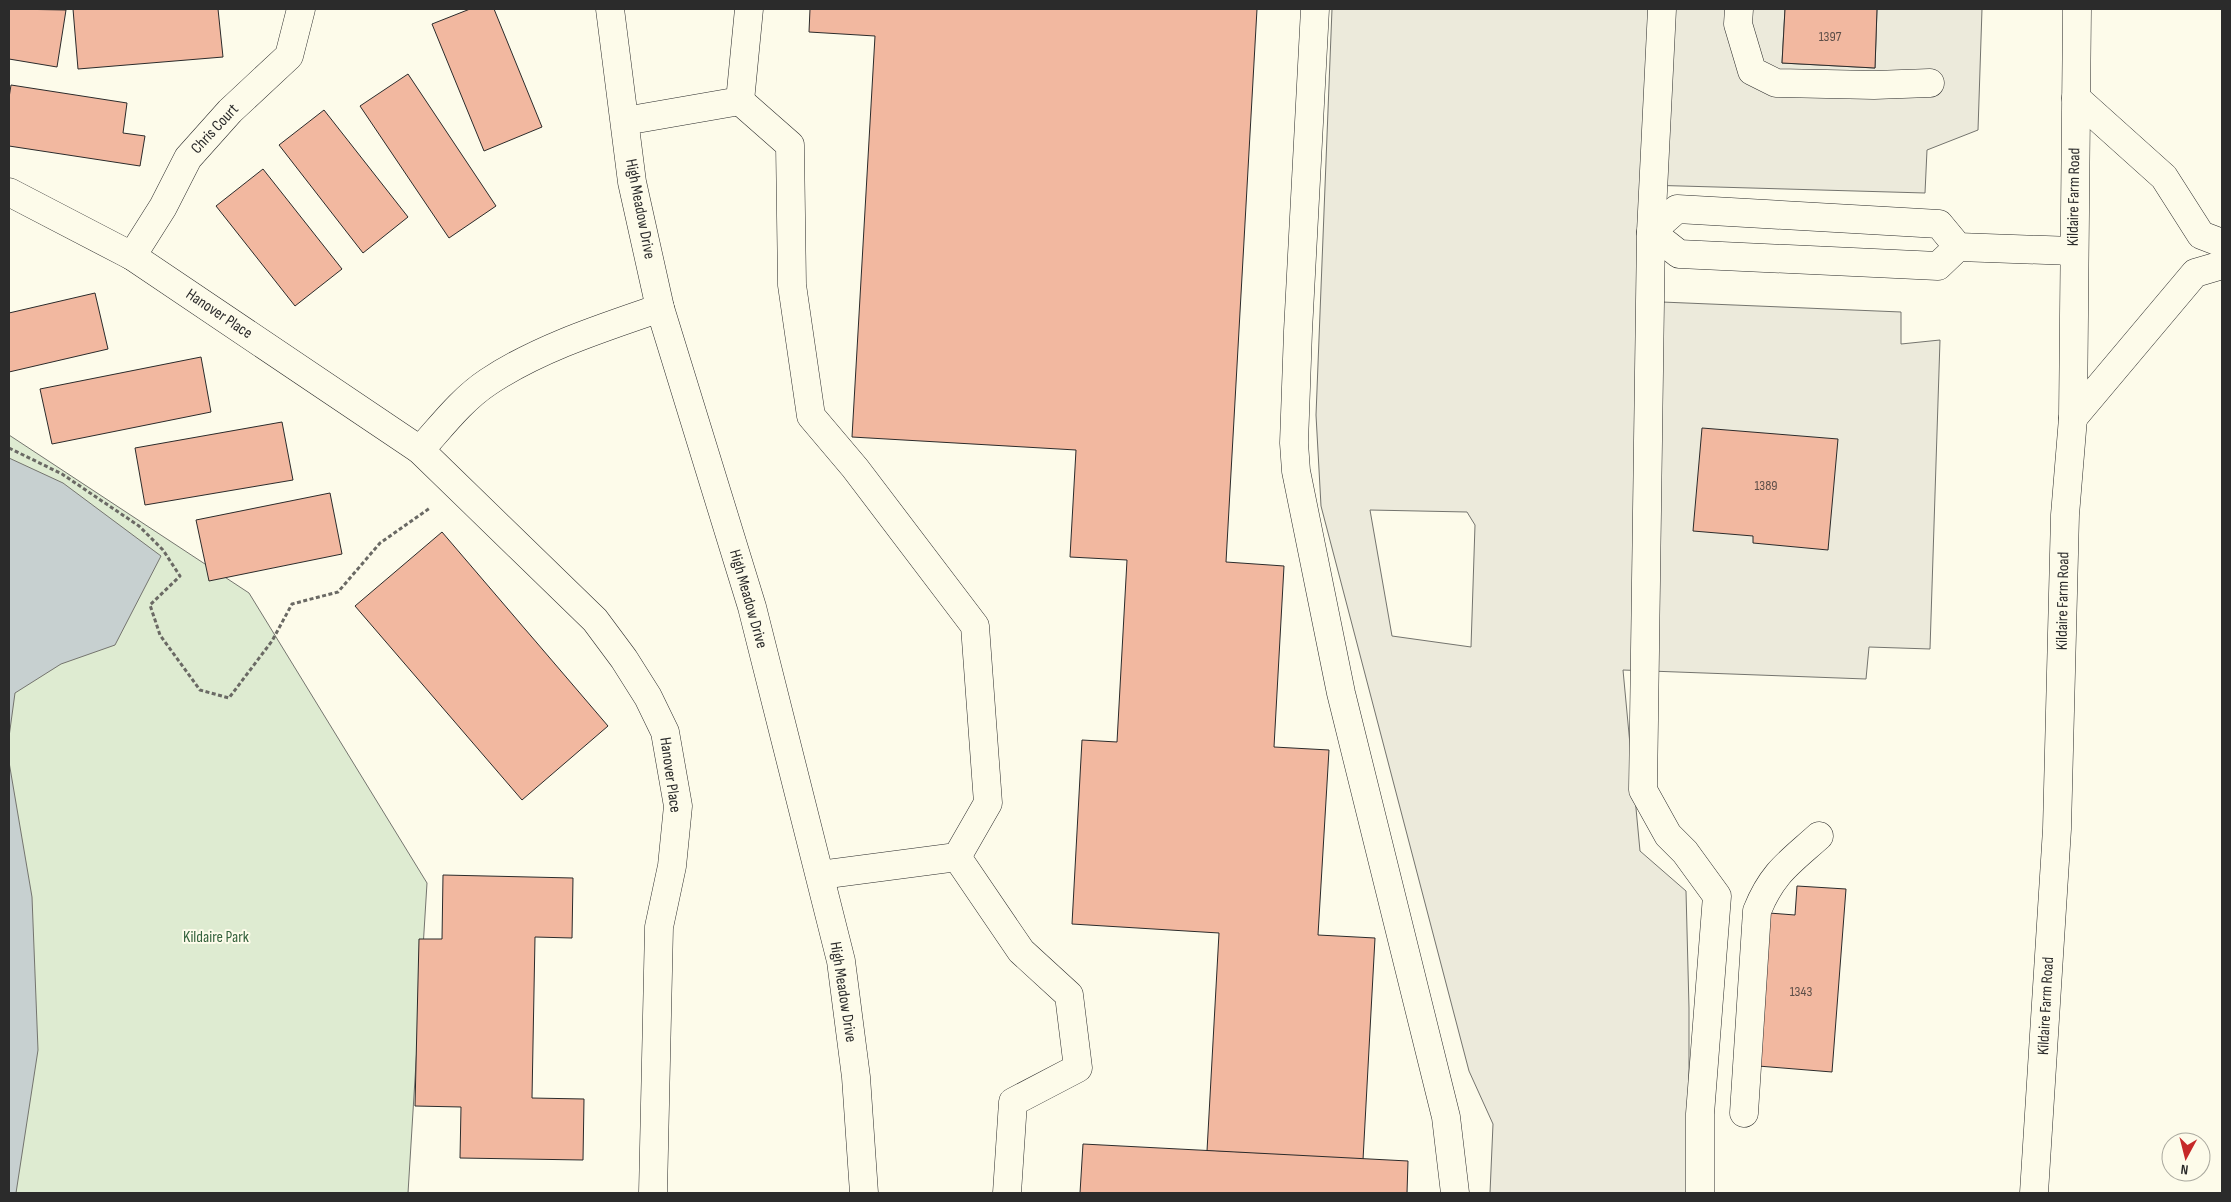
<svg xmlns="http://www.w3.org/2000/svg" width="2231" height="1202" font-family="'Sofia Sans Condensed',sans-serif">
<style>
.green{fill:#deebd1;stroke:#74746e}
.parking{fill:#eceadb;stroke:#74746e;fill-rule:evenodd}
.water{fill:#c7d0d0;stroke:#74746e}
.building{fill:#f2b8a0;stroke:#2b2b2b}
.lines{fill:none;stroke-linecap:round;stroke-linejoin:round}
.minor-casing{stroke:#2b2b2b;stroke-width:29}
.major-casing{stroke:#2b2b2b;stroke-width:29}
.path{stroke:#6a6964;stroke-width:3;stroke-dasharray:4 2.5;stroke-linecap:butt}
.minor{stroke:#fdfbea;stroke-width:28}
.major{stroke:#fdfbea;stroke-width:28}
.labels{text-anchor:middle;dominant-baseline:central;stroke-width:4;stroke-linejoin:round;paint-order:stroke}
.number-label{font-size:14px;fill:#5d4e48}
.street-label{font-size:16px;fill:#2b2b2b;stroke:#fdfbea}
.park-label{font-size:16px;fill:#34623c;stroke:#fdfbea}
</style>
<rect width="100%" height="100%" fill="#fdfbea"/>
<!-- green -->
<path class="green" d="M9 435 249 593 427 883 408 1193H9Z"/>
<!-- parking -->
<path class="parking" d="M1332 9H1785L1782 63 1875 68 1877 9H1982L1978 130 1927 150 1925 193 1646 185 1638 301 1901 312V344L1940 340 1930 649 1869 647 1866 679 1623 670 1640 851 1686 891 1689 1008V1165L1693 1193H1490L1493 1124 1469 1071 1321 506 1316 415ZM1370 510 1467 512 1475 525 1471 647 1392 636Z"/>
<!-- water -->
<g class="water">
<path d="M9 458 63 483 161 556 115 645 61 664 15 693 9 737Z"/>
<path d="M9 762 32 897 38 1050 16 1193H9Z"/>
</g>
<!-- building -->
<g class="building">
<path d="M9 9 66 10 57 67 9 59Z"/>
<path d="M73 9H218L223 57 78 69Z"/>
<path d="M470 9H494L542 127 484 151 432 24Z"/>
<path d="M810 9H1257L1226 562 1284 566 1274 747 1329 750 1318 935 1375 938 1363 1160 1207 1151 1219 933 1072 924 1082 740 1117 742 1127 560 1070 557 1076 450 852 437 875 36 809 32Z"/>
<path d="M1785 9H1877L1875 68 1782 63Z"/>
<path d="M408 74 496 206 449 238 360 106Z"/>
<path d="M11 85 127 103 123 133 145 136 140 166 9 146V98Z"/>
<path d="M324 110 408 217 363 253 279 145Z"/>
<path d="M263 169 342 269 295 306 216 206Z"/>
<path d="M95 293 108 349 9 372V313Z"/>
<path d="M201 357 211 412 52 444 40 389Z"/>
<path d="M282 422 293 480 145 505 135 448Z"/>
<path d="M1702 428 1838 439 1828 550 1753 543V536L1693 531Z"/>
<path d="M330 493 342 554 209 581 196 520Z"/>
<path d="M442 532 608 726 522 800 355 606Z"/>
<path d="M443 875 573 878 572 938 535 937 532 1098 584 1099 583 1160 460 1158 461 1107 415 1106 419 939H442Z"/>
<path d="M1797 886 1846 889 1832 1072 1758 1066 1769 913 1795 915Z"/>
<path d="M1083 1144 1408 1161 1407 1193H1080Z"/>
</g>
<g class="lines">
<defs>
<g id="minor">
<path d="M610 9 632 182 660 308 752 607 841 961 856 1077 864 1193"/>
<path d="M1315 9 1298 331 1294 443 1296 471 1341 693 1446 1117 1455 1193"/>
<path d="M1662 9 1651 232 1643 790 1668 835 1685 852 1717 896 1700 1114V1193"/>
<path d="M1739 9 1738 24 1752 71 1776 83 1874 85 1930 83"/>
<path d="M2076 98 2164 177 2201 235 2222 243"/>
<path d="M740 101 790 145 792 285 811 416 855 468 975 626 988 803 957 857 820 875"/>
<path d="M625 121 740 101 749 9"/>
<path d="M9 192 132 256 420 450 595 620 624 659 648 697 665 732 678 806 672 866 659 927 653 1193"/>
<path d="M1958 247 1939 224 1677 209 1651 232 1679 254 1938 266 1958 247 2073 251"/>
<path d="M132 256 163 207 188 158 230 111 289 56 301 9"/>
<path d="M2073 418 2195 273 2222 265"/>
<path d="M420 450C441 427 461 400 488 382 539 348 602 328 660 308"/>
<path d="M957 857 1021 951 1069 995 1078 1068 1013 1102 1007 1193"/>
<path d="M1744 1113 1757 911C1772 873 1790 862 1819 836"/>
</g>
<path id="major" d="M2034 1193 2057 829 2065 515 2073 418 2077 9"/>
</defs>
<!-- minor casing -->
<use href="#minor" class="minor-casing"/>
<!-- major casing -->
<use href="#major" class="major-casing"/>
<!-- path -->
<path class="path" d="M9 448 62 474 139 526 163 550 180 576 150 605 160 635 200 690 229 698 272 641 292 604 338 592 380 543 430 508"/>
<!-- minor -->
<use href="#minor" class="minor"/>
<!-- major -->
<use href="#major" class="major"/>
</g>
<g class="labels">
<!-- number labels -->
<g class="number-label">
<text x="1830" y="36">1397</text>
<text x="1766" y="485">1389</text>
<text x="1801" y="991">1343</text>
</g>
<!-- street labels -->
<g class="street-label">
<text transform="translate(215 129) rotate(-47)">Chris Court</text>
<text transform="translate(2074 197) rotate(-89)">Kildaire Farm Road</text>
<text transform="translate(640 209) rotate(79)">High Meadow Drive</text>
<text transform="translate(219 314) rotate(34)">Hanover Place</text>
<text transform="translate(748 599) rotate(74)">High Meadow Drive</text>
<text transform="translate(2063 601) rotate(-89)">Kildaire Farm Road</text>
<text transform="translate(670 775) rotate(82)">Hanover Place</text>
<text transform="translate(843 992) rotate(81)">High Meadow Drive</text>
<text transform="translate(2046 1006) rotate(-87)">Kildaire Farm Road</text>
</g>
<!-- park labels -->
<g class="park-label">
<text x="216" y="937">Kildaire Park</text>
</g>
</g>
<!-- border -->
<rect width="2231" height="1202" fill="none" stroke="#2b2b2b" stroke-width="20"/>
<!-- north arrow -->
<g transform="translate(2186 1157) rotate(187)"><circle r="24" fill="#fdfbea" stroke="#a9a89e"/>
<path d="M0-4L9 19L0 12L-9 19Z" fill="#c62828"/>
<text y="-8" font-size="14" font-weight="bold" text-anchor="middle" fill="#2b2b2b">N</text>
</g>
</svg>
